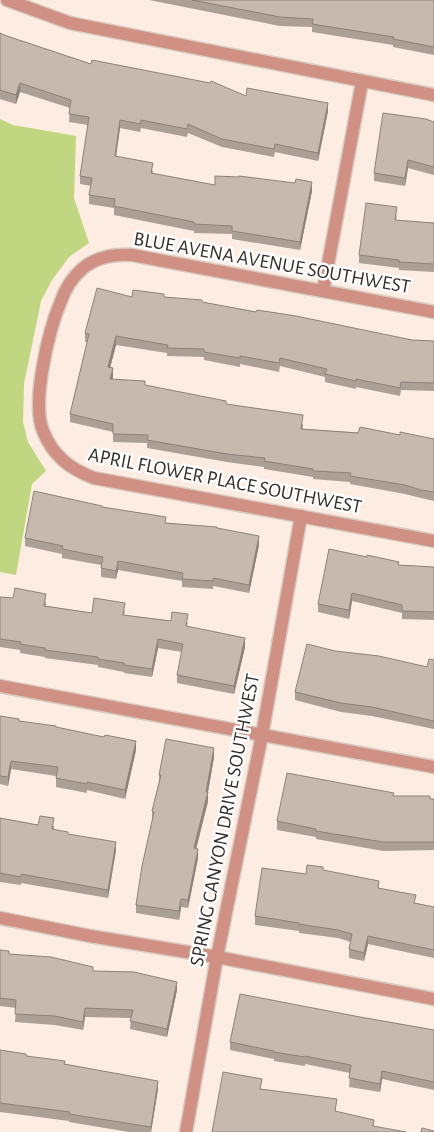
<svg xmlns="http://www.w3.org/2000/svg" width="434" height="1132" font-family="'Alegreya Sans',sans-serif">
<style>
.green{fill:#c1d680}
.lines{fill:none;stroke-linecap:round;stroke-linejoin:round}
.minor-casing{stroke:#d8cac0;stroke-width:15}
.minor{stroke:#d09083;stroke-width:12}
.wall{fill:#ac9f96}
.shaded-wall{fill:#8c827a}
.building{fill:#c8b9af;stroke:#8c827a}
.labels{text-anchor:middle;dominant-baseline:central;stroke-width:5;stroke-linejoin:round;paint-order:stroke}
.street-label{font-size:20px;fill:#362f2c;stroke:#fff}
</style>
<rect width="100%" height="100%" fill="#fcece1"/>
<!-- green -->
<path class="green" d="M0 119 13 125 76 136 74 198 89 243 69 257 52 280 41 301 24 384 23 422 28 442 46 471 32 484 16 575 0 572Z"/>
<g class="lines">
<defs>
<g id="minor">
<path d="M7 0 70 23 434 95"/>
<path d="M323 291 362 82"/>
<path d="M434 312 132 255C115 254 96 257 82 269 73 277 65 289 61 301 49 329 31 402 43 431 53 456 70 469 94 478L434 541"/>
<path d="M0 686 434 767"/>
<path d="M0 918 90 936 217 957 434 999"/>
<path d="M186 1132 217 957 262 735 301 516"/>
</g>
</defs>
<!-- minor casing -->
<use href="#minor" class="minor-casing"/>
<!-- minor -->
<use href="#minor" class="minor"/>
</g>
<!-- wall -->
<g class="wall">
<path d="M149 0H434V55L393 47V45L312 32V27L280 26Z"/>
<path d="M0 33 4 35 91 64 246 96 328 111 318 161 275 152 274 157 222 147 188 133 187 137 141 128 140 132 120 128 116 156 153 171V174L215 185 312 191 300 250 232 239V234L194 233V231L114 215V208L89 204V195L91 186 80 184V176L88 125 69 122 70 108 20 92 16 104 0 99Z"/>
<path d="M434 122V175L408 168 405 186 374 181V173Z"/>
<path d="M397 215 396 220 434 223V272L399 270V268L359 263V255Z"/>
<path d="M132 297H164L202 302 412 340 434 341V391L401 390 400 396 356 387V389L325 382V377L280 366 279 372 240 364V367L204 360V357L167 356V353L116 345 110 368 113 377 112 379 145 385 226 404 303 424V429L400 435 434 439V501L421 498 405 494 350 484V482L313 479V477L264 469V467L227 462 147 448V443L113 442V432L70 422V414L87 342H85V333Z"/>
<path d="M102 507 166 523 217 528 259 545 249 593 213 586V589L182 587V581L118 570 116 579 101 577V565L62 558V554L25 546V538Z"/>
<path d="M399 565 434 567V620L402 619V613L352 601 349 619 318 612V604Z"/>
<path d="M0 597 46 602V606L92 613 125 611 124 615 188 623 187 626 245 647 234 694 177 683V675L182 652 158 648 152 677 124 673V672L98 667V665L45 658V657L20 653V650L0 647Z"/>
<path d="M335 651 427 667 434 660V729L372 716 341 712 295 700V692Z"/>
<path d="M0 716 19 721 56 727 136 750 125 799 87 790V793L56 787V776L11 769 8 786 0 784Z"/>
<path d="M214 757 208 792V801L196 849 198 858 188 908 181 907 179 920 136 913V905L153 820 152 819V811L159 782V775Z"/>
<path d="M394 796 434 799V850L383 851 316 839V837L277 830V821Z"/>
<path d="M0 818 38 825 54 826V829L116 850 108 898 21 883V885L0 882Z"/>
<path d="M323 870 379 888 416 903 434 907V958L368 944 364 961 349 958V949L351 942 338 938 299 933V931L255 925V916L306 874Z"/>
<path d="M0 950 9 954 93 971 177 990 167 1037 130 1029 131 1018 85 1017 83 1030 55 1025 15 1022 16 1008 0 1006Z"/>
<path d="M360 1017 434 1030V1090L382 1079 380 1092 349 1087 350 1073 305 1064V1066L274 1061V1059L230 1050V1042Z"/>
<path d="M0 1050 65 1064 158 1089 151 1132H129L69 1122V1121L0 1112Z"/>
</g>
<!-- shaded-wall -->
<g class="shaded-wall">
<path d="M20 83V92L16 104V95Z"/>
<path d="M328 103V111L318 161V153Z"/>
<path d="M120 120V128L115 164V156Z"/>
<path d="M408 160V168L405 186V178Z"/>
<path d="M312 182V191L300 250V242Z"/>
<path d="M116 336V345L108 375V367Z"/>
<path d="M113 368V377L110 388V379Z"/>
<path d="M259 536V545L249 593V585Z"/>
<path d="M118 561V570L116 579V571Z"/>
<path d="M352 593V601L349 619V610Z"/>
<path d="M245 638V647L234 694V686Z"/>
<path d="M158 639V648L152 677V669Z"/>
<path d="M136 741V750L125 799V790Z"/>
<path d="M214 748V757L207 797 208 792V801L194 857V848L206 792Z"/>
<path d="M11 761V769L8 786V777Z"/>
<path d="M116 842V850L108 898V890Z"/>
<path d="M198 849V858L188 908V900Z"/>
<path d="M181 899V907L179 920V911Z"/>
<path d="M368 936V944L364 961V953Z"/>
<path d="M177 982V990L167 1037V1029Z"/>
<path d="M85 1008V1017L83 1030V1022Z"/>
<path d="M382 1071V1079L380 1092V1084Z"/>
<path d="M158 1081V1089L151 1132V1127Z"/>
</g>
<!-- building -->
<g class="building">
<path d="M192 0H434V47L393 39 394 37 312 24 313 19 280 17Z"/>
<path d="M0 33 4 35 91 64 92 60 210 83 211 81 246 96 247 88 328 103 318 153 275 144 274 149 222 139 188 124 187 129 141 120 140 124 120 120 115 156 153 163 151 173 215 185V176L239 177V176L295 183 296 179 312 182 300 242 232 231V226L194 224V222L114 206 115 199 89 195 92 178 80 176 89 117 69 114 71 100 20 83 16 95 0 90Z"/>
<path d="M383 113 426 119 434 122V167L408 160 405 178 374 173Z"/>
<path d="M366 203 397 207 395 220 434 223V264L399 262V260L359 255Z"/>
<path d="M97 288 132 297 133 290 164 294V297L202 300V302L256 312 257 310 296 316 412 340 434 341V383L401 382 400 388 356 379V381L325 374 327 369 280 358 279 363 240 356V358L204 352V349L167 348 168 345 116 336 108 367 113 368 110 379 145 381V385L226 401V404L303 415 301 429 358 433 360 427 400 435V432L434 439V492L421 490 405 485 350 476 351 473 313 471V469L264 461 265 458 227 454 147 440 148 435 113 434V424L70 414 89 334 85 333Z"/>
<path d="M34 491 102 506V507L166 517 165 523 217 527V528L259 536 249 585 213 578V581L182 579 183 573 118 561 116 571 101 568 103 557 62 549 63 546 25 538Z"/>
<path d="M329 549 367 557V555L399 562 398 565 434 567V612L402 611V605L352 593 349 610 318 604Z"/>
<path d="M15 588 46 594 44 606 92 613 94 598 125 603 123 615 171 621 172 612 188 614 186 626 245 638 234 686 177 675 183 644 158 639 152 669 124 665V663L98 659V657L45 650V648L20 644 21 642 0 639V597L13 598Z"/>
<path d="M307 644 335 651 379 656 427 667 429 659 434 660V721L372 707 341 703 295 692Z"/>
<path d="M0 716 19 719V721L56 726V727L104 737 105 735 136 741 125 790 87 782V784L56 778 58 767 11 761 8 777 0 776Z"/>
<path d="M166 739 214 748 206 792H208L194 848 198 849 188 900 181 899 179 911 136 905 142 866 154 812 152 811 161 775H159Z"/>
<path d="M287 773 394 793 393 796H430V799H434V842H383L316 831V829L277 821Z"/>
<path d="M40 816 54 818 52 829 68 832V834L116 842 108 890 21 874V877L0 873V818L38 825Z"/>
<path d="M307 865 323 867V870L379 881 378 888 416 895 414 903 434 907V950L368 936 364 953 349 949 352 934 338 930 299 924V923L255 916 262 868 306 874Z"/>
<path d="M0 950 9 951V954L51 957 93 967V971L134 972 177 982 167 1029 130 1021 133 1010 85 1008 83 1022 55 1016 15 1014 16 1000 0 998Z"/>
<path d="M240 994 360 1017 434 1030V1082L382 1071 380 1084 349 1078 351 1065 305 1056V1057L274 1052V1051L230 1042Z"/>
<path d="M0 1050 26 1054V1056L65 1061 64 1064 158 1081 151 1127 69 1114 70 1112 0 1103Z"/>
<path d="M223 1072 262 1079 260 1089 337 1099 335 1111 374 1120 373 1126 406 1132H212Z"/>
<path d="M422 1128 434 1131V1132H421Z"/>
</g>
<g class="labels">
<!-- street labels -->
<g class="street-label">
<text transform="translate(272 263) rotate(10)">BLUE AVENA AVENUE SOUTHWEST</text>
<text transform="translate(225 481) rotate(11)">APRIL FLOWER PLACE SOUTHWEST</text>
<text transform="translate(225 820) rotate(-79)">SPRING CANYON DRIVE SOUTHWEST</text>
</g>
</g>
</svg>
